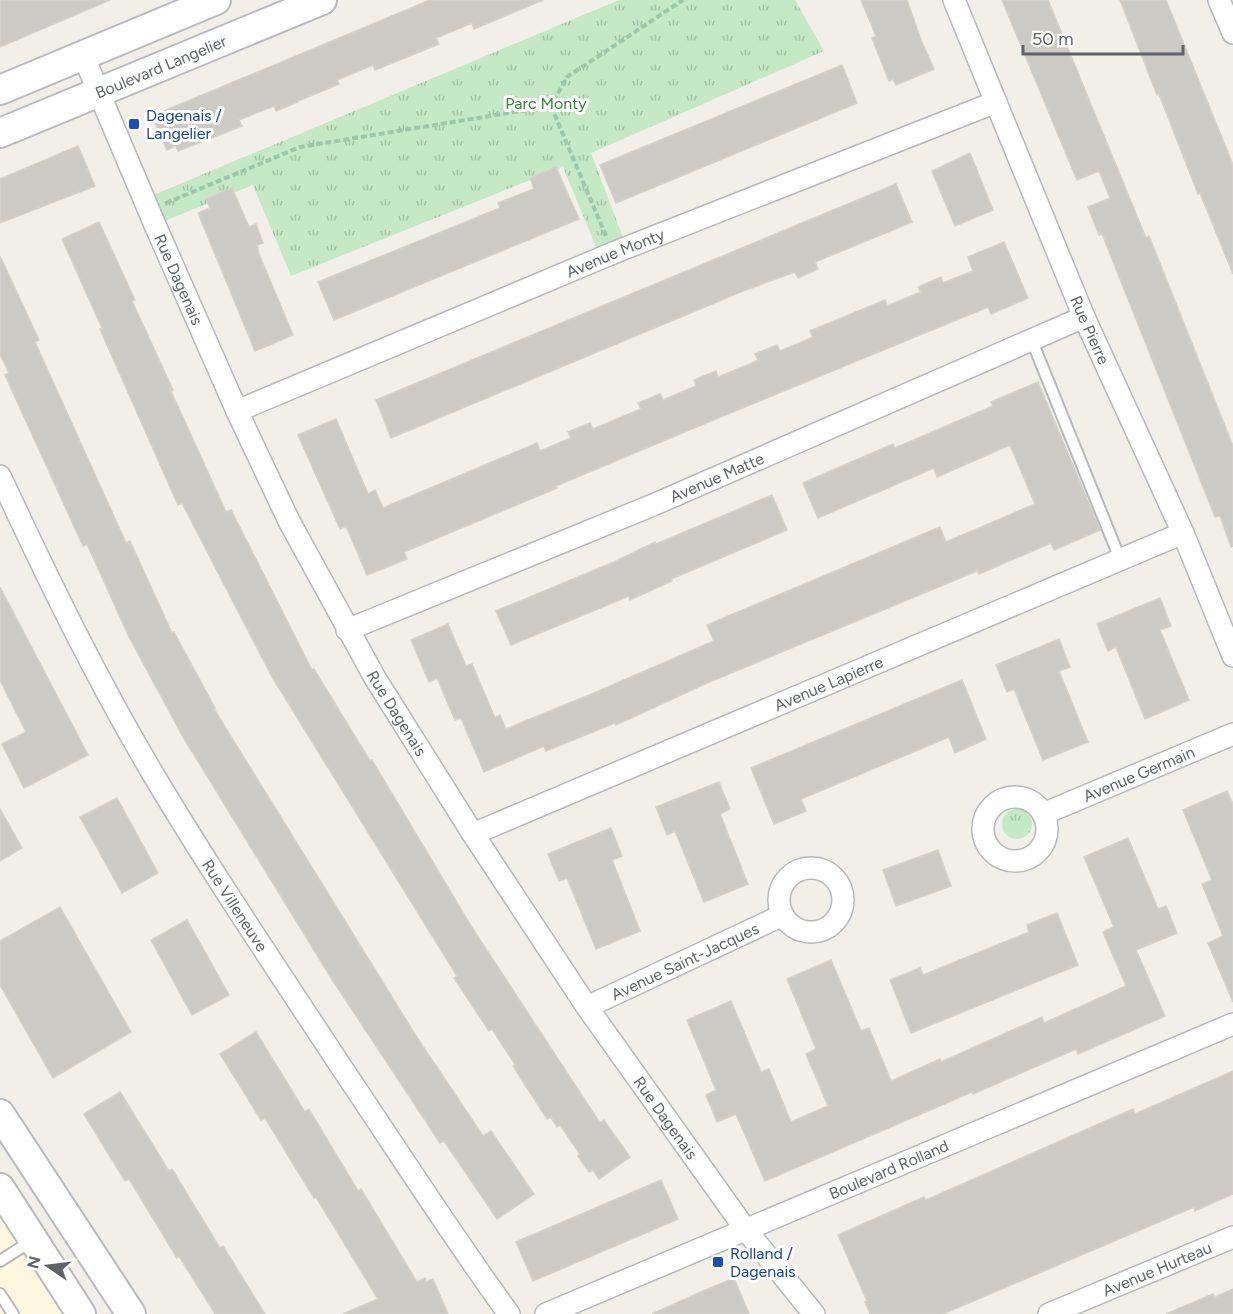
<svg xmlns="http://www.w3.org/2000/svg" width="1233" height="1314" font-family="Figtree,sans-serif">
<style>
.commercial{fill:#fef7e0}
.grass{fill:url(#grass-tufts)}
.building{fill:#cccac5;stroke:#d6d1c6;stroke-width:1.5}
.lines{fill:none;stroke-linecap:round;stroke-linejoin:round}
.service-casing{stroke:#b5b8bc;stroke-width:14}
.minor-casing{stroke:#b5b8bc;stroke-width:24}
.secondary-casing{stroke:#b6babf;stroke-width:32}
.path{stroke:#9cc7a9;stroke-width:4;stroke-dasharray:6 3;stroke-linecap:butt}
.service{stroke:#fff;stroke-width:10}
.minor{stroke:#fff;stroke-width:21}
.secondary{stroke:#fff;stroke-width:28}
.transit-dot{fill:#1a4fb4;stroke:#fff;stroke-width:2}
.labels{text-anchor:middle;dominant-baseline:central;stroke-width:6;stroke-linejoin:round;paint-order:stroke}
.street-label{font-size:16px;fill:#5f6368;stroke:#fff}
.park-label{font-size:16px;fill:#348238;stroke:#fff}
.transit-label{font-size:16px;fill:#164399;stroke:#fff;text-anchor:start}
</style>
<defs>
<pattern id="grass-tufts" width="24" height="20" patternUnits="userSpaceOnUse" patternTransform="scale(1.5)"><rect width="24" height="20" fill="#c5e8c5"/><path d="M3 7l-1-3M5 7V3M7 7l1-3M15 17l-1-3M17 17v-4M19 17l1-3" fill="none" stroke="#a3c0a4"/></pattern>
</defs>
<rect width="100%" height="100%" fill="#f1efe8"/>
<!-- commercial -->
<path class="commercial" d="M0 1184 85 1314H0Z"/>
<!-- grass -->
<g class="grass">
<path d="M619 0H795L824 51 591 153 627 248 601 259 563 167 291 276 253 185 155 225 144 199Z"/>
<circle cx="1017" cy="824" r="15"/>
</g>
<!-- building -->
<g class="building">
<path d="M0 0H110L0 47Z"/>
<path d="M430 0H543L474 29 472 23 436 38 439 44 375 70 373 65 337 80 339 84 298 101V102L276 111 274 106 239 120 242 126 219 135 178 151 176 146 167 150 152 116Z"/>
<path d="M861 0H907L921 40 934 69 896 85 893 79 889 81 872 38 876 36Z"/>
<path d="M1002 0H1048L1146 238 1149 236 1233 446V546L1231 547 1220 516 1215 517 1102 234 1099 235 1088 207 1110 198 1099 171 1077 180Z"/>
<path d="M1120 0H1166L1233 165V274L1200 193 1198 194 1159 94 1157 95Z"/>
<path d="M842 65 857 103 616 203 600 165Z"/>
<path d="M78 146 95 186 0 223V179Z"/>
<path d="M970 153 993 210 955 226 932 171Z"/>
<path d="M556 167 579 219 334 320 318 282 500 208 498 203 534 189 530 178Z"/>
<path d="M896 184 912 222 815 262 818 269 798 278 795 272 743 291 391 438 376 400Z"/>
<path d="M232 188 249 227 256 224 263 243 257 245 259 254 293 335 255 351 198 213 210 208 206 199Z"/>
<path d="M99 222 135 300 132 301 173 390 171 391 226 512 231 510 312 670 314 669 370 761 372 760 471 926 541 1033 600 1123 604 1120 630 1157 599 1179 593 1170 589 1172 578 1156 580 1154 560 1125 557 1127 551 1117 547 1119 513 1066 515 1064 492 1029 489 1031 454 978 457 976 272 677 182 503 178 505 100 329 102 328 62 239Z"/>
<path d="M1004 242 1028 298 991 314 988 307 694 428 556 486 557 488 404 552 407 559 367 575 346 526 340 529 298 435 336 419 368 494 375 490 383 508 537 443 540 451 571 438 568 432 590 423 593 429 641 409 638 403 660 394 663 400 696 386 694 380 716 371 718 377 750 364 758 360 755 354 777 345 780 351 797 344 813 337 810 331 885 300 887 306 921 292 918 287 941 277 943 283 973 271 968 257Z"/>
<path d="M0 256 39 340 35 342 126 543 130 541 172 633 174 632 215 708 214 709 418 1039 483 1136 491 1131 534 1194 497 1219 444 1141 440 1143 333 981 183 737 129 637 87 544 83 546 5 375 9 373 0 354Z"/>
<path d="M1038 382 1100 530 1054 550 1051 543 979 574 977 571 707 683 616 725 615 723 546 751 544 746 484 772 461 718 455 720 437 678 429 682 411 640 448 624 466 666 472 664 495 718 500 715 506 729 594 693 714 641 707 625 940 527 946 542 1035 504 1010 445 937 477 934 468 818 518 803 483 893 444 895 448 993 406 991 402Z"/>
<path d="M772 495 787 530 671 579 672 581 630 600 629 596 511 645 496 611 614 562 655 542 656 544Z"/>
<path d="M0 587 88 755 24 788 2 744 26 732 0 680Z"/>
<path d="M1160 598 1171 626 1160 630 1189 700 1145 719 1116 647 1108 651 1097 624Z"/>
<path d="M1059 639 1070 667 1059 671 1088 742 1043 760 1014 689 1007 692 996 665Z"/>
<path d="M962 680 986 739 955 753 949 737 801 799 806 811 774 824 751 768Z"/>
<path d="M719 782 730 809 720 814 748 884 704 902 675 831 667 835 656 807Z"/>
<path d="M1227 791 1233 804V1002L1208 943 1223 936 1202 884 1212 880 1183 810Z"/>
<path d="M117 798 158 873 122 893 80 817Z"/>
<path d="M0 809 22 848 0 861Z"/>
<path d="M611 828 622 856 612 860 640 931 596 949 567 878 559 881 548 854Z"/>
<path d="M1128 838 1158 909 1166 906 1177 933 1136 950 1165 1016 1078 1054 1076 1049 973 1094 972 1092 765 1181 736 1114 717 1122 706 1095 716 1090 687 1020 731 1001 761 1072 769 1069 791 1122 828 1106 806 1054 816 1049 787 979 831 960 861 1031 869 1028 891 1081 940 1059 941 1062 1042 1017 1044 1023 1126 986 1103 932 1114 927 1084 857Z"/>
<path d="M938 850 951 886 896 906 883 870Z"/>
<path d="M60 907 131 1032 53 1078 0 985V941Z"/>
<path d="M1057 913 1078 965 911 1033 890 980 920 968 923 975 1029 932 1027 925Z"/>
<path d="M187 920 229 995 192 1015 151 940Z"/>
<path d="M256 1032 305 1112 309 1109 358 1191 361 1189 417 1282 425 1278 426 1282 433 1279 448 1314H343L378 1299 316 1197 314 1198 265 1118 261 1120 220 1054Z"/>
<path d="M1233 1071V1194L1195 1211 1194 1207 943 1314H870L865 1302 867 1301 838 1235 924 1197 926 1200 1133 1109 1135 1114Z"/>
<path d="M120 1092 169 1171 172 1169 220 1248 223 1246 265 1314H215L179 1256 177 1258 129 1179 125 1181 84 1114Z"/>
<path d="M661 1180 678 1219 533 1281 516 1242Z"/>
<path d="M734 1278 749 1314H652L701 1292Z"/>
<path d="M1233 1289V1314H1166L1213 1294 1215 1297Z"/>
</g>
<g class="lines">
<defs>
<g id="service">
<path d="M1032 341 1120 559"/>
<path d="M0 1261 33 1240"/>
<path d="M0 1294 13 1314"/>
</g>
<g id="minor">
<path id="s1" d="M954 0 1084 317 1183 533 1233 656"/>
<path d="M1219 0 1233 33"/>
<path id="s2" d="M83 55 155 225 237 411 289 521 375 678 473 834 587 1007 746 1230 814 1314"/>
<path id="s3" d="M237 411 613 253 996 102"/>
<path id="s4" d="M0 476C47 577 96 678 153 774 212 873 277 969 340 1065 396 1148 450 1233 509 1314"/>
<path id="s5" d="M347 630 653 505 1084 317"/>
<circle cx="1015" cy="829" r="32"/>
<path id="s6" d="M1043 814 1233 734"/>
<path id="s7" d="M473 834 1183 533"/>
<circle cx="811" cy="900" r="32"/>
<path id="s8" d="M587 1007 783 915"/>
<path id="s9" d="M546 1314 1233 1024"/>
<path id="s10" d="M1049 1314 1233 1237"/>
</g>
<g id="secondary">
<path d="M0 90 216 0"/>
<path id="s11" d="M0 133 322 0"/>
<path d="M0 1114 131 1314"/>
<path d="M0 1188 81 1314"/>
</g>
</defs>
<!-- service casing -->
<use href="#service" class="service-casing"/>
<!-- minor casing -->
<use href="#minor" class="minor-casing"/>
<!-- secondary casing -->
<use href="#secondary" class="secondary-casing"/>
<!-- path -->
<g class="path">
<path d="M551 106 606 236"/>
<path d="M166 203 300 147 551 106 567 77 683 0"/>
</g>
<!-- service -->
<use href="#service" class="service"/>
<!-- minor -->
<use href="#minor" class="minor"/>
<!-- secondary -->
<use href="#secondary" class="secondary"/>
</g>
<!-- markers -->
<g class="transit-dot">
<rect x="128" y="118" width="12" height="12" rx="3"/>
<rect x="712" y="1256" width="12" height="12" rx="3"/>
</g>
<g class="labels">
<!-- street labels -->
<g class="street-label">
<text stroke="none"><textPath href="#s11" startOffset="174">Boulevard Langelier</textPath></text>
<text stroke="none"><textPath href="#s3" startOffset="410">Avenue Monty</textPath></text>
<text stroke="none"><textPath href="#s2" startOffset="244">Rue Dagenais</textPath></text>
<text stroke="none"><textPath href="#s1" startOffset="357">Rue Pierre</textPath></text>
<text stroke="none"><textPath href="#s5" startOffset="400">Avenue Matte</textPath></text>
<text stroke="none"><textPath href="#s7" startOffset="386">Avenue Lapierre</textPath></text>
<text stroke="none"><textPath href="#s2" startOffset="730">Rue Dagenais</textPath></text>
<text stroke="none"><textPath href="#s6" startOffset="104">Avenue Germain</textPath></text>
<text stroke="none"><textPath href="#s4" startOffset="490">Rue Villeneuve</textPath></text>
<text stroke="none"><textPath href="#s8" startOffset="108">Avenue Saint-Jacques</textPath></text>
<text stroke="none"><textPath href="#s2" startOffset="1216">Rue Dagenais</textPath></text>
<text stroke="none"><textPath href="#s9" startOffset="372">Boulevard Rolland</textPath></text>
<text stroke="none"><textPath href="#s10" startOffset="117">Avenue Hurteau</textPath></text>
</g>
<!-- park labels -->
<g class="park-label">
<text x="546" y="103">Parc Monty</text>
</g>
<!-- transit labels -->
<g class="transit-label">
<text x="146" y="115">Dagenais /<tspan x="146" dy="18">Langelier</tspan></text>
<text x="730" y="1253">Rolland /<tspan x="730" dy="18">Dagenais</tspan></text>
</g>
</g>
<!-- north arrow -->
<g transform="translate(48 1266) rotate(284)" stroke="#ffffff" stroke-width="4.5" paint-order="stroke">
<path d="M0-4.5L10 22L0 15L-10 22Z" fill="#5f6368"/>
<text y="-9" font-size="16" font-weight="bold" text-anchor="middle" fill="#5f6368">N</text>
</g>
<!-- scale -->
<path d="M1023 45v9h160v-9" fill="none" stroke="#5f6368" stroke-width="3"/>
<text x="1032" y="45" font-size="18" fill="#5f6368" stroke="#ffffff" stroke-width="4.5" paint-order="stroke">50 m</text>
</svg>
